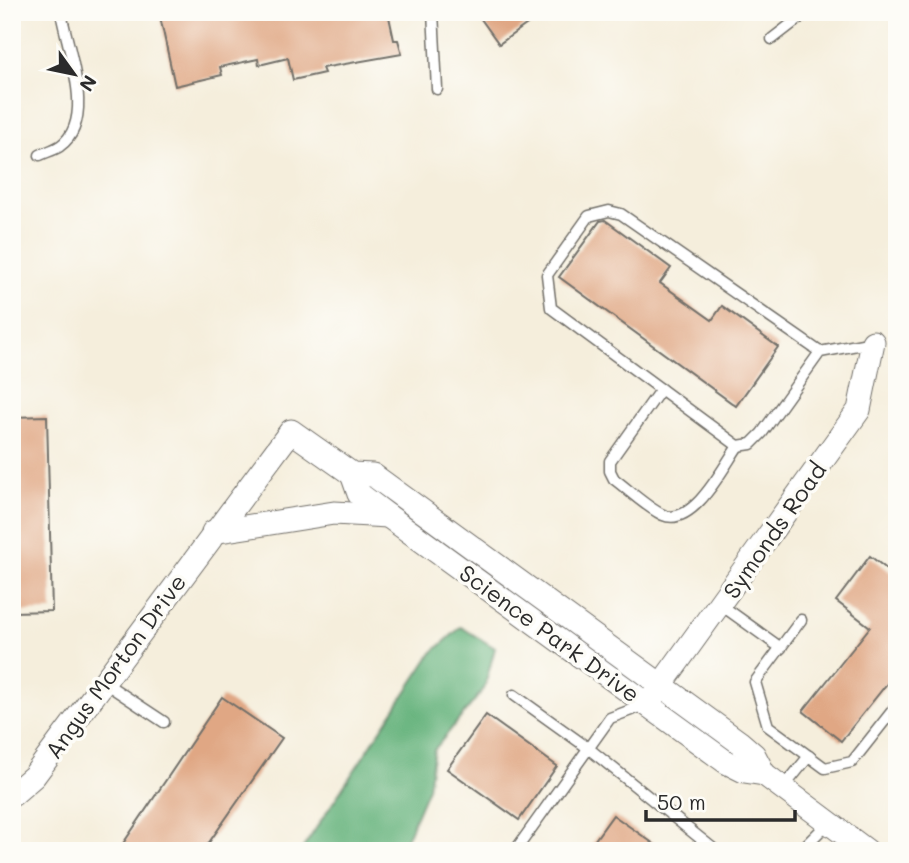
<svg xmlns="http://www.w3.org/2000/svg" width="909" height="863" font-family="Mali,sans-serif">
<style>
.forest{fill:#66b37d;stroke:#486f54;stroke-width:2}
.building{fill:#e0a784}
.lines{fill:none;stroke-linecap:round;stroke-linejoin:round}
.service-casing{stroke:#726f69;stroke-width:13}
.minor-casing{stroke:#726f69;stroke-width:25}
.service{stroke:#fff;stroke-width:10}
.minor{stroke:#fff;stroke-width:23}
.labels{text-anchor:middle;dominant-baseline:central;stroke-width:7;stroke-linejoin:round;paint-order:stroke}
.street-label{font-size:23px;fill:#2b2b2b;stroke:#fdfcf7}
</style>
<rect width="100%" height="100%" fill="#fdfcf7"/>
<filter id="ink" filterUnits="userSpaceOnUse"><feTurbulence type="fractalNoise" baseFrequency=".0143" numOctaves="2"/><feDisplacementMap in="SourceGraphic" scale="14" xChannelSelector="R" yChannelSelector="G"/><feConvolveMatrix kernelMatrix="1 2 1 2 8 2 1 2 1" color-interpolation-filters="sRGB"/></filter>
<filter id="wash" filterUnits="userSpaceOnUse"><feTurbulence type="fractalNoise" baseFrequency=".00686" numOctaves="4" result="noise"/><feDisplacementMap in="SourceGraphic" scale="28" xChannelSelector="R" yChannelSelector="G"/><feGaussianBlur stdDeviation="1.57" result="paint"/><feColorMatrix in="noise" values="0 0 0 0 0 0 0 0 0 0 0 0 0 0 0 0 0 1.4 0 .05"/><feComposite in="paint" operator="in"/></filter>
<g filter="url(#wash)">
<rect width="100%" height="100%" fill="#f5eedc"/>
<!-- forest -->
<path class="forest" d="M461 627 495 648 484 689 434 750 428 788 401 851H301L432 653Z"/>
<g id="blocks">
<!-- building -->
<g class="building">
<path d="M159 12H388L394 40H398L402 54 322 68 324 73 293 80 288 58 259 65 258 59 220 67 222 75 175 86Z"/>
<path d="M476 12H523L530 22 499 44Z"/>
<path d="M605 220 671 268 660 283 712 320 722 306 778 347 736 406 559 277 600 221Z"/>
<path d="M47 416 52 611 12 612V417Z"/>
<path d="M870 556 897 577V671L841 741 803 711 870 627 836 601Z"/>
<path d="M222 697 282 738 203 851H118Z"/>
<path d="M486 715 557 766 519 820 447 769Z"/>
<path d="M613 815 664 851H587Z"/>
</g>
</g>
</g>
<g filter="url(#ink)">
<use href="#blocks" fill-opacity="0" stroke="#726f69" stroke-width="2"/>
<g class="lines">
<defs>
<g id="service">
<path d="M433 12 437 89"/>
<path d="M772 39 807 12"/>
<path d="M40 155C46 152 54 150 60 146 97 120 67 49 61 12"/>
<path d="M820 352 621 214 609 211 589 216 547 275 551 308 738 446 751 444 762 433 820 352 873 342"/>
<path d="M661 389 610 461V471L614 479C629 490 646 507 663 515 693 528 724 466 738 446"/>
<path d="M721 605 781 648"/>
<path d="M801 620 755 682 768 726 825 768 852 762 897 705"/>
<path d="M102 681 164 722"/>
<path d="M514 695 588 748 716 851"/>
<path d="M783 788 809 756"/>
<path d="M515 851 610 718 647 704"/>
<path d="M800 851 829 822"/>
</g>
<g id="minor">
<path d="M352 474 359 494 388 516 726 762 744 771 764 774 867 851"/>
<path d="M213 532 334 513 388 516"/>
<path d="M653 696 859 410 873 342"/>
<path d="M12 795 34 776 291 431 352 474 373 475 739 742 754 755 764 774"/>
</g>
</defs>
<!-- service casing -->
<use href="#service" class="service-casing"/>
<!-- minor casing -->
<use href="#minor" class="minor-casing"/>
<!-- service -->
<use href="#service" class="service"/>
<!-- minor -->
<use href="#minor" class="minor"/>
</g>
</g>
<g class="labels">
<!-- street labels -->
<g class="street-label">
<text transform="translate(774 530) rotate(-55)">Symonds Road</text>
<text transform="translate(550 633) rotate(36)">Science Park Drive</text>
<text transform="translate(115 666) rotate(-54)">Angus Morton Drive</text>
</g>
</g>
<!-- margin -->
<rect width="909" height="863" fill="none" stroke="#fdfcf7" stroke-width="42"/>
<!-- north arrow -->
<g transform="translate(74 74) rotate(123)" stroke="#fdfcf7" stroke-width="5" paint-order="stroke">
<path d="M0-5L12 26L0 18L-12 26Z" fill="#2b2b2b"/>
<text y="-10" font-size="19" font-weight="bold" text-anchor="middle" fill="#2b2b2b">N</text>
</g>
<!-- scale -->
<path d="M646 810v10h149v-10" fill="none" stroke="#2b2b2b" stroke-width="3.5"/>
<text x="657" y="810" font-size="21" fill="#2b2b2b" stroke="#fdfcf7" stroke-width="5" paint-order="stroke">50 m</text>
</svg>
